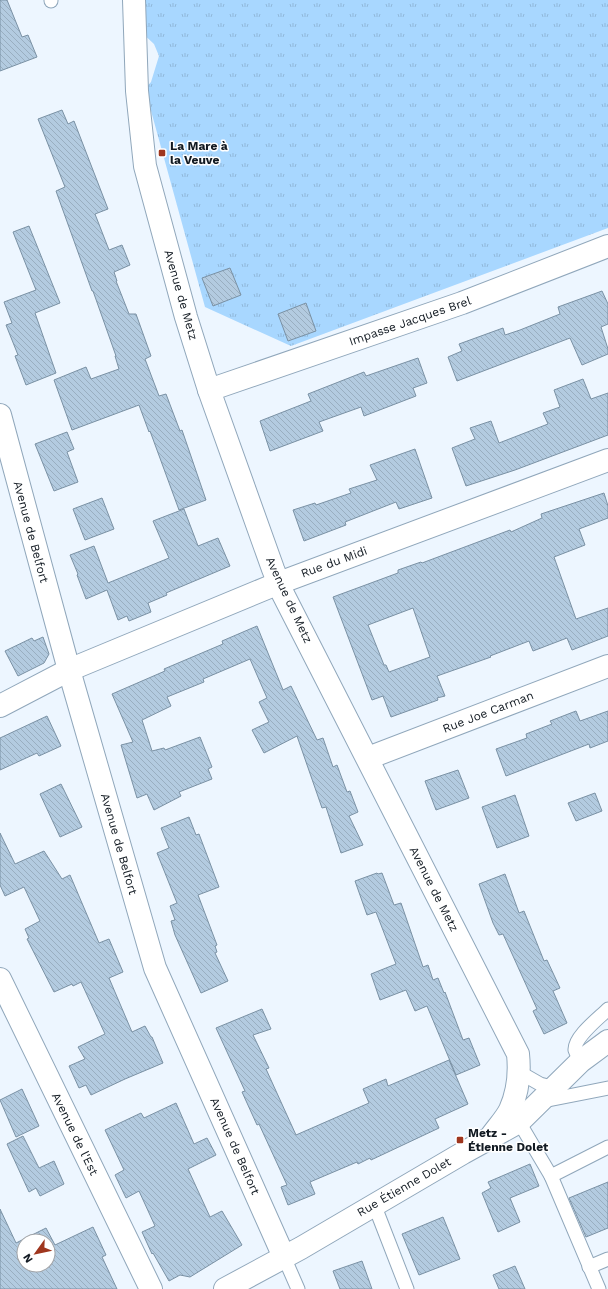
<svg xmlns="http://www.w3.org/2000/svg" width="608" height="1289" font-family="'Work Sans',sans-serif">
<style>
.park{fill:url(#park-tufts)}
.building{fill:url(#building-back-hatch);stroke:#7a91a4;fill-rule:evenodd}
.lines{fill:none;stroke-linecap:round;stroke-linejoin:round}
.lane-casing{stroke:#90a7bb;stroke-width:15}
.street-casing{stroke:#90a7bb;stroke-width:24}
.secondary-casing{stroke:#90a7bb;stroke-width:24}
.lane{stroke:#fff;stroke-width:13}
.street{stroke:#fff;stroke-width:22}
.secondary{stroke:#fff;stroke-width:22}
.poi-dot{fill:#9f361e;stroke:#fff;stroke-width:1.5}
.labels{text-anchor:middle;dominant-baseline:central;stroke-width:3;stroke-linejoin:round;paint-order:stroke}
.poi-label{font-size:12px;font-weight:bold;fill:#121a22;stroke:#fff;text-anchor:start}
.street-label{font-size:12px;fill:#121a22;stroke:#fff}
</style>
<defs>
<pattern id="park-tufts" width="24" height="20" patternUnits="userSpaceOnUse"><rect width="24" height="20" fill="#a8d7ff"/><path d="M3 7l-1-3M5 7V3M7 7l1-3M15 17l-1-3M17 17v-4M19 17l1-3" fill="none" stroke="#90b8da"/></pattern>
<pattern id="building-back-hatch" width="6" height="6" patternUnits="userSpaceOnUse"><rect width="6" height="6" fill="#b3cbe0"/><path d="M-1 5l2 2M0 0l6 6M5-1l2 2" fill="none" stroke="#99aec0"/></pattern>
</defs>
<rect width="100%" height="100%" fill="#edf6ff"/>
<!-- park -->
<path class="park" d="M143 0H608V228L291 346 205 307 145 89 151 82 159 56 154 44 140 31Z"/>
<!-- building -->
<g class="building">
<path d="M0 0H7L22 37 28 35 37 57 0 71Z"/>
<path d="M62 110 68 124 74 121 108 209 95 214 109 250 122 245 130 265 114 272 117 281H116L129 314H136L151 356 145 359 159 396 166 394 180 431 182 430 206 500 179 510 150 431 149 432 139 405 72 430 54 380 86 367 91 379 119 369 115 356H116L93 291H92L56 191 65 187 38 119Z"/>
<path d="M29 226 60 303 35 313 56 373 26 385 15 356 18 355 6 325 12 323 4 302 36 290 13 232Z"/>
<path d="M230 268 241 295 213 306 202 278Z"/>
<path d="M602 291 608 304V324L601 327 608 349V354L582 365 570 338 457 381 448 357 462 351 459 344 503 328 505 335 520 330 560 314 558 307Z"/>
<path d="M306 303 316 331 288 341 278 314Z"/>
<path d="M418 358 427 383 413 388 416 396 364 416 361 407 319 422 323 431 270 451 260 421 311 401 308 394 364 372 366 376Z"/>
<path d="M583 379 591 399 608 393V435L515 470 466 486 452 448 475 439 470 428 491 421 499 443 548 424 543 413 560 407 554 390Z"/>
<path d="M67 432 74 449 67 452 78 482 54 491 35 444Z"/>
<path d="M415 449 432 498 399 509 396 502 345 522 346 525 304 541 293 510 315 503 316 505 351 493 349 489 377 480 370 465Z"/>
<path d="M604 493 608 506V518L579 529 585 545 554 557 576 619 608 608V636L572 650 567 638 533 651 529 641 490 656 491 657 437 676 445 696 437 698 438 700 391 717 383 696 372 700 333 597 398 573V570L421 562 422 563 510 530 511 532 542 518 541 514ZM413 608 430 657 389 672 386 665H384L368 625Z"/>
<path d="M102 498 114 529 85 540 73 509Z"/>
<path d="M184 509 198 546 218 538 230 566 166 593 167 595 148 603 151 612 129 621 127 616 118 620 107 590 86 599 77 575 78 574 70 555 94 546 108 583 169 558 153 521Z"/>
<path d="M257 626 283 690 291 686 317 740 323 738 333 767 337 765 347 792 350 791 358 812 349 816 363 845 341 853 326 807 322 808 297 736 264 753 252 730 269 722 259 702 267 698 250 659 203 679 204 682 167 697 171 706 142 720 152 751 164 748 165 750 200 737 212 767 208 769 212 779 179 792 181 796 154 810 147 794 137 798 121 745 133 742 112 694 165 671 164 669 223 644 222 641Z"/>
<path d="M43 637 49 654 44 663 18 676 5 651 32 638 34 641Z"/>
<path d="M576 711 580 721 608 711V741L590 748 589 744 506 776 496 749 527 738 526 734 552 724 550 721Z"/>
<path d="M47 716 61 746 39 756 37 753 0 770V738Z"/>
<path d="M458 770 469 798 436 810 425 781Z"/>
<path d="M61 784 82 827 60 837 40 794Z"/>
<path d="M595 793 602 811 576 821 568 803Z"/>
<path d="M515 795 529 836 497 848 482 807Z"/>
<path d="M189 817 196 835 199 834 219 887 198 895 217 945 215 946 217 952 215 953 228 981 201 993 175 935 171 921 175 920 170 906 177 903 157 853 169 848 161 828Z"/>
<path d="M0 833 15 864 44 851 62 879 70 875 99 943 109 939 123 972 109 978 132 1032 145 1026 151 1037H152L163 1063 125 1079 91 1095 86 1085 79 1088 69 1066 85 1059 78 1047 105 1034 81 982 73 986 72 984 54 992 27 939 29 938 25 929 40 921 24 887 5 896 0 885Z"/>
<path d="M377 873 378 874 382 873 394 905 401 903 423 967 428 965 433 980 438 978 444 993 445 992 463 1040 469 1038 480 1065 456 1075 427 1006 415 1011 406 990 380 1000 371 974 396 964 376 912 367 915 355 881Z"/>
<path d="M505 874 519 913 524 911 544 961 547 960 560 988 553 991 567 1023 544 1034 533 1011 537 1009 503 934 499 935 493 923 479 884Z"/>
<path d="M262 1009 271 1029 253 1035 269 1068 266 1069 296 1135 369 1103 363 1089 386 1079 388 1086 449 1060 468 1104 435 1119 439 1128 371 1160 370 1158 358 1164 357 1162 310 1182 315 1194 288 1205 281 1187 287 1185 259 1124 257 1125 242 1092 245 1091 216 1028Z"/>
<path d="M22 1089 39 1126 16 1137 0 1100Z"/>
<path d="M176 1103 194 1144 207 1138 216 1155 188 1169 210 1217 222 1211 242 1245 190 1277 180 1275 169 1281 153 1253 152 1254 142 1232 155 1226 139 1191 126 1198 115 1175 124 1170 105 1130 141 1113 144 1118Z"/>
<path d="M23 1136 39 1168 54 1161 64 1184 40 1196 36 1188 29 1192 7 1144Z"/>
<path d="M530 1164 539 1186 510 1198 520 1222 498 1232 482 1193 491 1188 488 1182Z"/>
<path d="M608 1182V1228L586 1237 569 1198Z"/>
<path d="M0 1209 16 1243 46 1228 55 1245 93 1227 106 1255 102 1257 117 1289H0ZM24 1241H48V1265H24Z"/>
<path d="M443 1217 460 1259 419 1275 402 1234Z"/>
<path d="M362 1261 372 1289H340L333 1271Z"/>
<path d="M515 1266 525 1289H499L493 1275Z"/>
</g>
<g class="lines">
<defs>
<g id="lane">
<path d="M51 0V1"/>
<path d="M581 1061C579 1058 576 1053 575 1050 574 1037 599 1018 608 1009"/>
<path d="M519 1072 540 1084 555 1088"/>
<path d="M543 1101 608 1088"/>
<path d="M519 1122 551 1176 599 1289"/>
<path d="M551 1176 608 1147"/>
<path d="M374 1204 407 1289"/>
<path d="M284 1257 298 1289"/>
<path d="M589 1267 608 1259"/>
</g>
<g id="street">
<path d="M134 0 137 91 145 166 186 317 209 390 273 569 282 592 518 1054C520 1073 518 1092 510 1110 505 1120 496 1129 490 1138"/>
<path d="M209 390 462 303 608 246"/>
<path d="M0 415 69 670 155 968 284 1257"/>
<path d="M0 706 69 670 279 583 608 460"/>
<path d="M368 758 608 666"/>
<path d="M0 979 151 1289"/>
</g>
<path id="secondary" d="M225 1289 301 1248 463 1153 519 1122 581 1061 608 1041"/>
</defs>
<!-- lane casing -->
<use href="#lane" class="lane-casing"/>
<!-- street casing -->
<use href="#street" class="street-casing"/>
<!-- secondary casing -->
<use href="#secondary" class="secondary-casing"/>
<!-- lane -->
<use href="#lane" class="lane"/>
<!-- street -->
<use href="#street" class="street"/>
<!-- secondary -->
<use href="#secondary" class="secondary"/>
</g>
<!-- markers -->
<g class="poi-dot">
<rect x="158" y="149" width="8" height="8" rx="2"/>
<rect x="456" y="1136" width="8" height="8" rx="2"/>
</g>
<g class="labels">
<!-- poi labels -->
<g class="poi-label">
<text x="170" y="146">La Mare à<tspan x="170" dy="14">la Veuve</tspan></text>
<text x="468" y="1133">Metz -<tspan x="468" dy="14">Étienne Dolet</tspan></text>
</g>
<!-- street labels -->
<g class="street-label">
<text transform="translate(181 295) rotate(74)">Avenue de Metz</text>
<text transform="translate(410 321) rotate(-19)">Impasse Jacques Brel</text>
<text transform="translate(31 532) rotate(75)">Avenue de Belfort</text>
<text transform="translate(334 562) rotate(-20)">Rue du Midi</text>
<text transform="translate(289 600) rotate(65)">Avenue de Metz</text>
<text transform="translate(488 712) rotate(-21)">Rue Joe Carman</text>
<text transform="translate(119 844) rotate(74)">Avenue de Belfort</text>
<text transform="translate(434 889) rotate(63)">Avenue de Metz</text>
<text transform="translate(75 1134) rotate(64)">Avenue de l'Est</text>
<text transform="translate(235 1146) rotate(66)">Avenue de Belfort</text>
<text transform="translate(404 1187) rotate(-30)">Rue Étienne Dolet</text>
</g>
</g>
<!-- north arrow -->
<g transform="translate(36 1253) rotate(237)"><circle r="19" fill="#ffffff" stroke="#a0a3a7"/>
<path d="M0-3L7 15L0 10L-7 15Z" fill="#9f361e"/>
<text y="-6" font-size="11" font-weight="bold" text-anchor="middle" fill="#121a22">N</text>
</g>
</svg>
